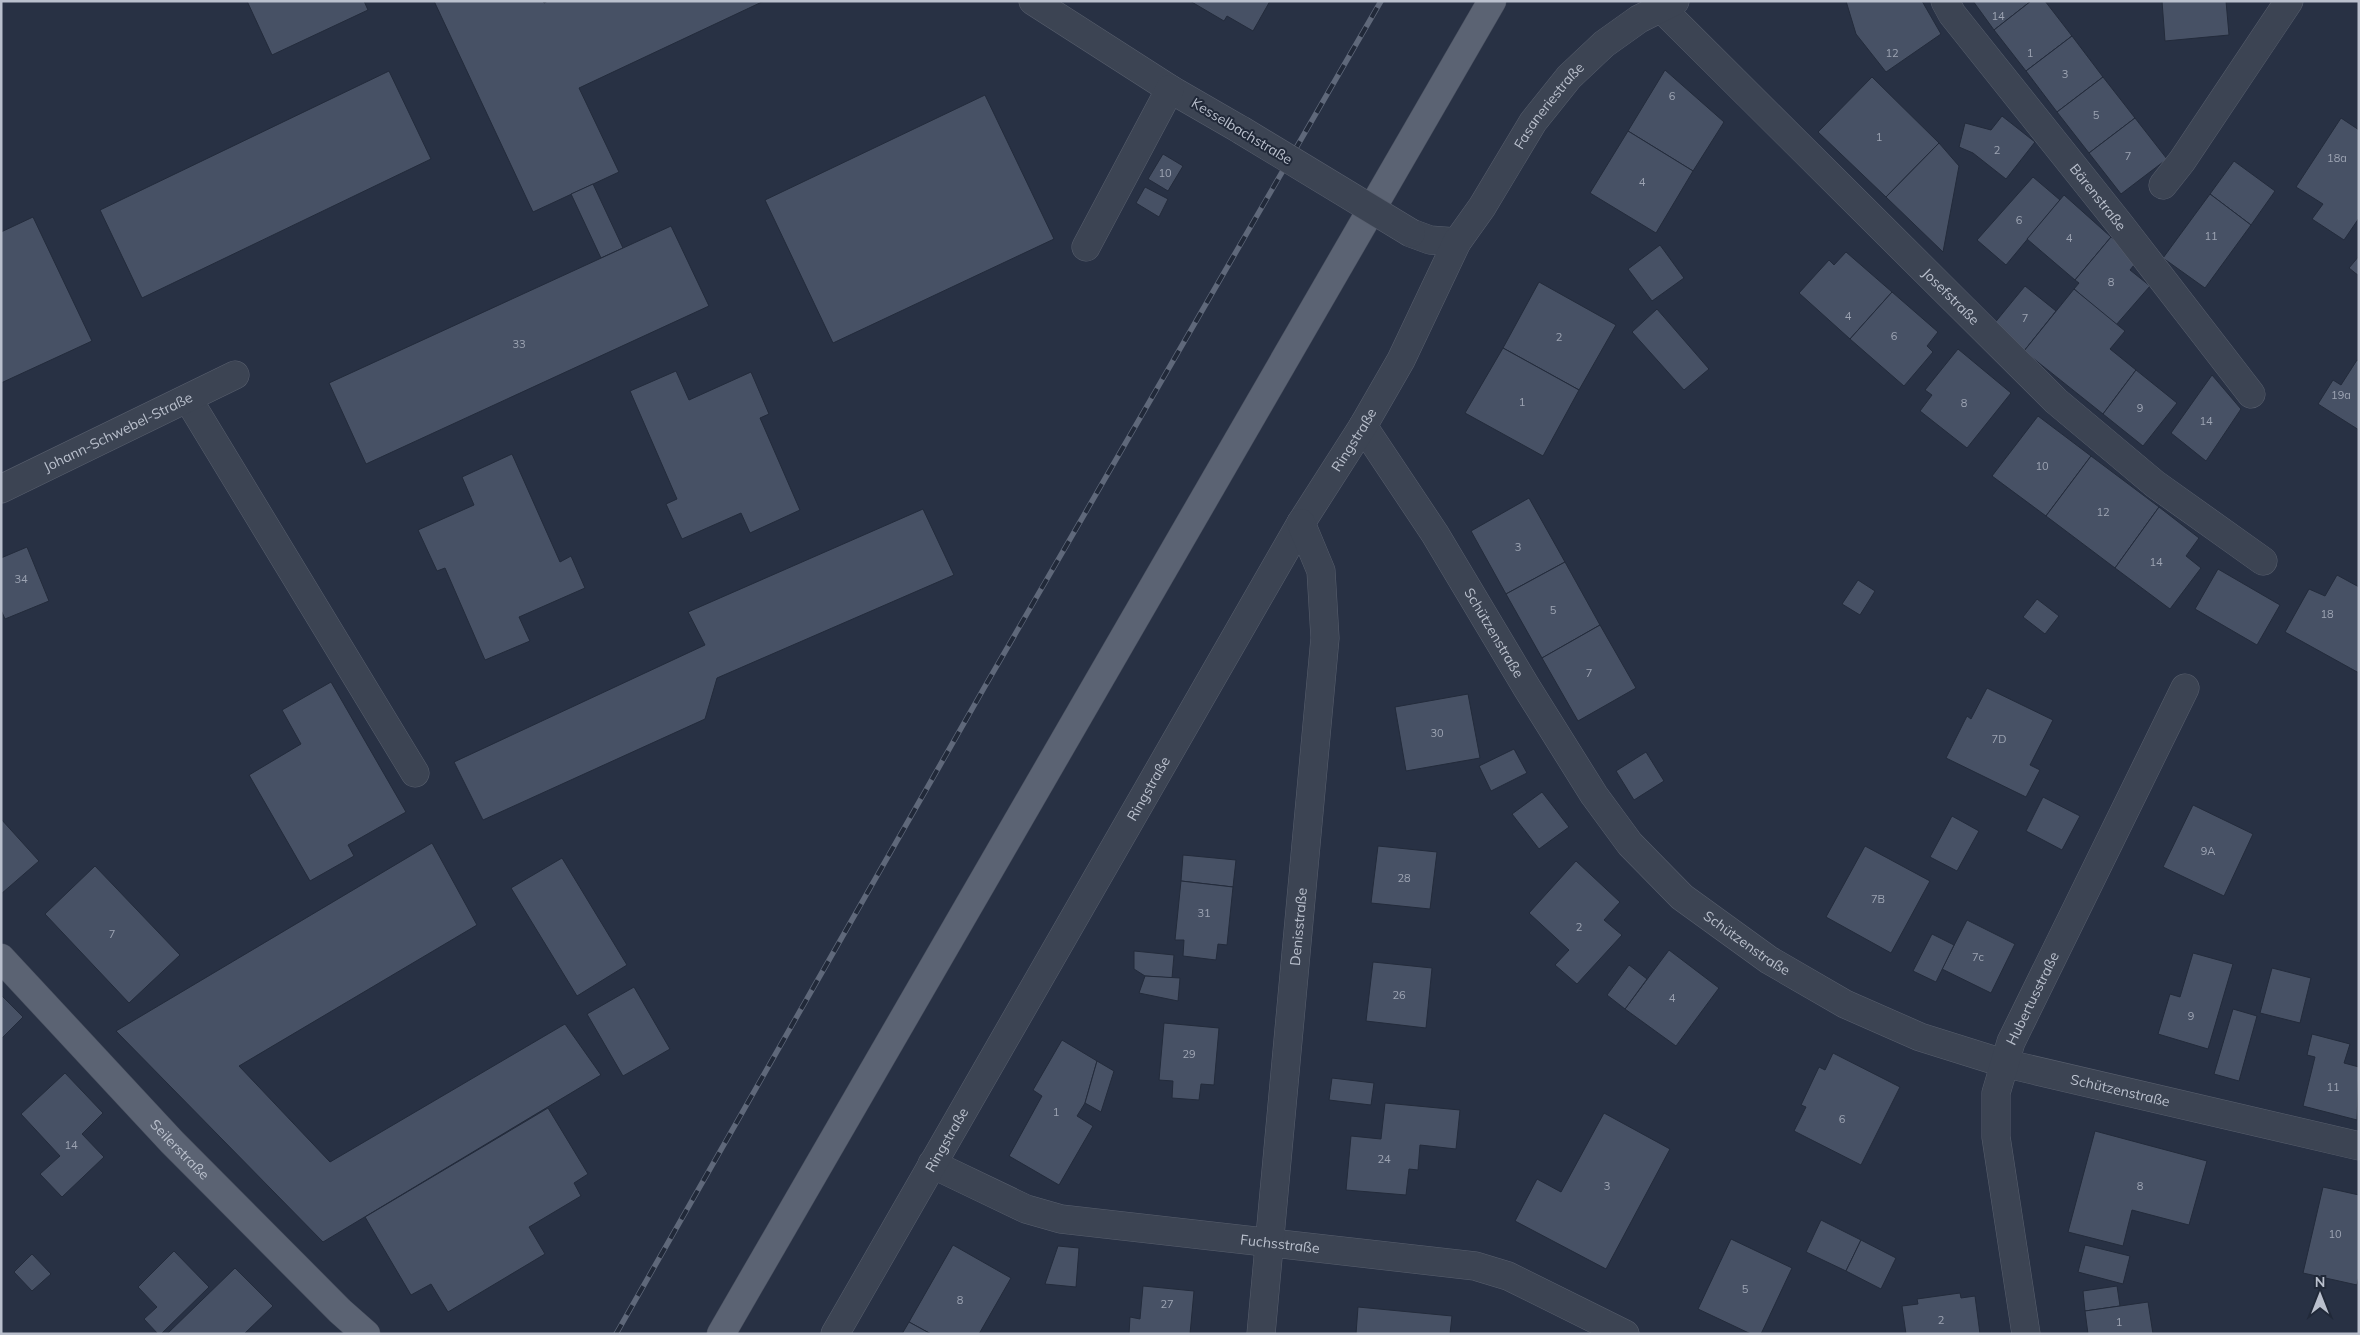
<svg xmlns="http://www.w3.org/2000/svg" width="2360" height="1335" font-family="Mulish,sans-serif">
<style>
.building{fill:#475165;stroke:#232b3b}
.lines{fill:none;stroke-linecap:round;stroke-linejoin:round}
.minor-casing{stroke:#585f6e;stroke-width:29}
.major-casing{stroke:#464d5d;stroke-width:29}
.minor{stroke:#3c4453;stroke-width:28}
.major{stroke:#5b6373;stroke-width:28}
.rail-casing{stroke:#5f687a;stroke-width:5.5}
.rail{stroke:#212939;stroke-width:4;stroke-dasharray:11;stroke-linecap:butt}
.minor-bridge-casing{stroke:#585f6e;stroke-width:29;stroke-linecap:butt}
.minor-bridge{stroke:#3c4453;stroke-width:28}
.labels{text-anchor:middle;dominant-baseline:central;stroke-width:4;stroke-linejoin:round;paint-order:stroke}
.number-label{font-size:11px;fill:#9da4b3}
.street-label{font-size:14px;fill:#bac0cd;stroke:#212939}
</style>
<rect width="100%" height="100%" fill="#283144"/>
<!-- building -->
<g class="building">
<path d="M247 1H364L368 10 272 55Z"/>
<path d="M434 1H543L544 3 548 1H764L579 88 619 172 533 212Z"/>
<path d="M1190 1H1270L1253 31 1227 16 1224 21Z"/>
<path d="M1846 1H1922L1941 34 1886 72 1856 34Z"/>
<path d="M1973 1H2031L1994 30Z"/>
<path d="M2031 1H2045L2072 36 2026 71 1994 30Z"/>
<path d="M2162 1H2226L2229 35 2165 41Z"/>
<path d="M2072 36 2103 77 2057 112 2026 71Z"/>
<path d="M1665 70 1724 122 1693 171 1628 131Z"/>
<path d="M389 71 431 159 142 298 100 210Z"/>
<path d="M1872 77 1939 143 1886 197 1818 132Z"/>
<path d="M2103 77 2135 118 2089 153 2057 112Z"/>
<path d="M985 95 1054 239 833 343 765 200Z"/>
<path d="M2002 116 2035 142 2006 179 1973 153 1959 147 1965 123 1991 130Z"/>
<path d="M2135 118 2167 159 2121 194 2089 153Z"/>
<path d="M2341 118 2359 130V218L2344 240 2312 219 2323 204 2296 187Z"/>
<path d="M1628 131 1693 171 1656 233 1590 193Z"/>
<path d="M1939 143 1959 166 1943 252 1886 197Z"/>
<path d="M1163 154 1183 166 1168 191 1148 179Z"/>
<path d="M2234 161 2275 191 2251 225 2210 194Z"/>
<path d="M2033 177 2060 200 2006 265 1977 240Z"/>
<path d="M593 184 623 248 601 258 571 194Z"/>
<path d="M1145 187 1168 199 1159 217 1136 203Z"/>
<path d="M2210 194 2251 225 2205 288 2163 258Z"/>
<path d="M2064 195 2111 237 2075 280 2027 239Z"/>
<path d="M33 217 92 341 1 383V232Z"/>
<path d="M671 226 709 306 366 464 329 383Z"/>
<path d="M2111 237 2138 260 2130 270 2150 286 2116 325 2074 289 2079 283 2075 280Z"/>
<path d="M1660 245 1684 278 1652 301 1628 269Z"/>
<path d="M1846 252 1892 292 1850 339 1799 293 1829 260 1834 265Z"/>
<path d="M2359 256V276L2349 268Z"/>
<path d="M1539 282 1616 325 1579 390 1503 348Z"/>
<path d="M2025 286 2056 311 2024 351 1993 325Z"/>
<path d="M2074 289 2125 331 2110 349 2136 370 2103 414 2024 351Z"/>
<path d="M1892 292 1938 332 1927 346 1933 352 1904 386 1850 339Z"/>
<path d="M1657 309 1709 369 1684 390 1632 332Z"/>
<path d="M1503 348 1579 390 1543 456 1465 413Z"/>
<path d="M1958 349 2011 393 1967 448 1920 411 1932 395 1925 390Z"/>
<path d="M2357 360 2359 361V430L2318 404 2333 380 2341 385Z"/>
<path d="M2136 370 2177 403 2143 446 2103 414Z"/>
<path d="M676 371 689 400 751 372 769 414 760 418 800 510 750 533 741 513 682 539 666 504 677 499 630 391Z"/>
<path d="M2212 375 2241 409 2206 461 2171 433Z"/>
<path d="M2038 416 2091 456 2046 516 1992 476Z"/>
<path d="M512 454 560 562 571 556 585 588 519 617 530 641 485 660 445 568 437 571 418 530 474 505 462 477Z"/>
<path d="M2091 456 2159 507 2115 568 2046 516Z"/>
<path d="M1529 498 1565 562 1506 594 1471 531Z"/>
<path d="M2159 507 2199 538 2186 556 2201 568 2170 609 2115 568Z"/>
<path d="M923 509 954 575 717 678 705 719 483 820 454 762 705 645 688 612Z"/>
<path d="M27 547 49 601 5 619 1 610V558Z"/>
<path d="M1565 562 1600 625 1542 658 1506 594Z"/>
<path d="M2218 569 2280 605 2257 645 2195 609Z"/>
<path d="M2337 575 2359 587V673L2285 632 2309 589 2325 596Z"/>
<path d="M1858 580 1875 591 1860 615 1842 604Z"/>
<path d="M2037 599 2059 616 2045 634 2023 617Z"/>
<path d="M1600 625 1636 688 1578 721 1542 658Z"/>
<path d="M331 682 406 812 348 845 354 856 310 881 249 775 301 744 282 710Z"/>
<path d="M1987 688 2053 720 2030 765 2040 770 2026 797 1946 758 1967 716 1971 719Z"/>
<path d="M1468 694 1480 758 1406 771 1395 707Z"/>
<path d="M1514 749 1527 773 1491 791 1479 766Z"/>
<path d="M1646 752 1664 781 1634 800 1616 771Z"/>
<path d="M1542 792 1569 827 1539 849 1512 814Z"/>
<path d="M2043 797 2080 816 2062 850 2026 831Z"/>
<path d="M2193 805 2253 834 2224 896 2163 867Z"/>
<path d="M1952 816 1979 831 1957 871 1930 857Z"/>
<path d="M1 819 39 861 1 894Z"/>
<path d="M432 843 477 925 239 1066 330 1162 565 1024 601 1075 323 1242 116 1031Z"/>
<path d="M1378 846 1437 852 1430 909 1371 903Z"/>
<path d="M1865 846 1930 881 1891 953 1826 917Z"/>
<path d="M1183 855 1236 860 1233 887 1181 881Z"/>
<path d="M562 858 627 965 577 996 511 888Z"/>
<path d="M1576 861 1620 902 1604 920 1622 935 1577 984 1555 965 1569 950 1529 913Z"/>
<path d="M95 866 180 955 129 1003 45 914Z"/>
<path d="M1181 881 1233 887 1227 945 1218 944 1216 960 1183 956 1184 940H1175Z"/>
<path d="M1967 920 2015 944 1991 993 1942 969Z"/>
<path d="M1932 934 1954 945 1936 982 1913 971Z"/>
<path d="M1669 950 1719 988 1676 1046 1625 1009Z"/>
<path d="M1134 951 1174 955 1172 978 1145 976 1134 969Z"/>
<path d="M2193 953 2233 964 2208 1049 2158 1034 2170 994 2180 997Z"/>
<path d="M1373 962 1432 968 1426 1028 1366 1021Z"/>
<path d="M1629 965 1647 979 1625 1009 1607 995Z"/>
<path d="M2272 968 2311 978 2300 1023 2260 1013Z"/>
<path d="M1145 976 1180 978 1178 1001 1139 993Z"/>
<path d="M634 987 670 1049 623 1076 587 1014Z"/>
<path d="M1 995 23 1017 1 1039Z"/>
<path d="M2233 1009 2257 1016 2239 1081 2214 1074Z"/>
<path d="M1164 1023 1219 1028 1214 1085 1201 1084 1199 1100 1172 1098 1173 1081 1159 1080Z"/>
<path d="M2312 1034 2350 1044 2344 1063 2359 1067 2357 1120 2303 1106 2315 1057 2307 1055Z"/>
<path d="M1062 1040 1097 1061 1085 1103 1077 1116 1093 1126 1059 1185 1009 1156 1042 1096 1033 1090Z"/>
<path d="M1833 1053 1900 1087 1861 1165 1794 1131 1806 1107 1801 1105 1819 1067 1825 1070Z"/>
<path d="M1097 1061 1114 1071 1101 1112 1085 1103Z"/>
<path d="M65 1073 103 1113 82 1134 104 1157 62 1197 40 1174 60 1156 21 1114Z"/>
<path d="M1332 1078 1374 1083 1371 1105 1329 1100Z"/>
<path d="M1385 1103 1460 1110 1456 1149 1420 1145 1418 1170 1409 1169 1406 1195 1346 1190 1351 1136 1381 1139Z"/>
<path d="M548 1108 588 1174 574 1183 581 1196 529 1227 545 1254 448 1312 431 1284 411 1295 365 1217Z"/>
<path d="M1604 1113 1670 1149 1606 1269 1515 1221 1537 1179 1561 1192Z"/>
<path d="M2095 1131 2207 1161 2189 1225 2132 1210 2123 1246 2068 1232Z"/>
<path d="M2323 1187 2359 1195V1276L2357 1285 2303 1273Z"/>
<path d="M1821 1220 1861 1240 1846 1271 1806 1252Z"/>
<path d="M1731 1239 1792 1268 1761 1334H1751L1698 1309Z"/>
<path d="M1861 1240 1896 1258 1881 1289 1846 1271Z"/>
<path d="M953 1245 1011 1278 979 1334H931L909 1322Z"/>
<path d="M2085 1245 2130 1256 2123 1284 2078 1272Z"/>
<path d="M1058 1246 1079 1248 1076 1287 1045 1284Z"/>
<path d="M174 1251 209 1287 161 1334H158L144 1319 157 1307 138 1287Z"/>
<path d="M32 1254 51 1274 32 1291 14 1272Z"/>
<path d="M235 1268 273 1306 244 1334H167Z"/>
<path d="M1143 1286 1194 1291 1190 1334H1129L1130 1317 1140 1319Z"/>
<path d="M2117 1286 2120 1306 2085 1311 2083 1291Z"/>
<path d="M1960 1293 1961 1298 1975 1296 1980 1334H1906L1902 1306 1918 1304 1917 1299Z"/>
<path d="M2148 1302 2153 1334H2088L2085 1311Z"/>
<path d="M1358 1307 1452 1316 1450 1334H1356Z"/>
<path d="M909 1322 931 1334H902Z"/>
</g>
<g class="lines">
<defs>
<g id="minor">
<path d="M1033 1 1170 89 1241 130"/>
<path id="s1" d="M1945 1 1952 14 2118 222 2251 394"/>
<path id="s2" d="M1661 8 2056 401 2155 484 2263 561"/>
<path d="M2163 185 2182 161 2289 1"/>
<path d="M1411 233 1430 240 1457 242"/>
<path d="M1086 247 1170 89"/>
<path d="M188 399 415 773"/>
<path id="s3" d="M1363 426 1435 534 1527 688 1594 795 1630 844 1682 897 1769 960 1845 1004 1920 1037 2003 1063 2359 1146"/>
<path id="s4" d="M1 489 235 375"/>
<path id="s5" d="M932 1164 1026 1209 1061 1219 1475 1266 1508 1276 1625 1334"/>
<path id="s6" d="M835 1334 1301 523 1363 426 1401 360 1457 242 1482 207 1533 122 1569 77 1604 44 1639 19 1675 1"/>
<path id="s7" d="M1261 1334 1325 638 1321 571 1301 523"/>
<path id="s8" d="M2026 1334 1996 1137V1093L2011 1042 2185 688"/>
</g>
<g id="major">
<path id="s9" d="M1 958 172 1142 340 1311 366 1334"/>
<path d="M721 1334 1492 1"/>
</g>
</defs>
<!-- minor casing -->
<use href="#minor" class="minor-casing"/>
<!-- major casing -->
<use href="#major" class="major-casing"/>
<!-- minor -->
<use href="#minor" class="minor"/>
<!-- major -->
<use href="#major" class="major"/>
<defs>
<path id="rail" d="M616 1334 984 688 1381 1"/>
</defs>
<!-- rail casing -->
<use href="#rail" class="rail-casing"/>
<!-- rail -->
<use href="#rail" class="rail"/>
<defs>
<path id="minor-bridge" d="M1241 130 1411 233"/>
</defs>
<!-- minor-bridge casing -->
<use href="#minor-bridge" class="minor-bridge-casing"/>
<!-- minor-bridge -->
<use href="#minor-bridge" class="minor-bridge"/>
</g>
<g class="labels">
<!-- number labels -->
<g class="number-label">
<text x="1998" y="16">14</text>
<text x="1892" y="53">12</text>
<text x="2030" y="53">1</text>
<text x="2065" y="74">3</text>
<text x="1672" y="96">6</text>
<text x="2096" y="115">5</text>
<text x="1879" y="137">1</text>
<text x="1997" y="150">2</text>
<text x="2128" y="156">7</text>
<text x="2337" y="158">18a</text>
<text x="1165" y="173">10</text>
<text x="1642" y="182">4</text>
<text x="2019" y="220">6</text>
<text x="2211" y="236">11</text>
<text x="2069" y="238">4</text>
<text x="2111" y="282">8</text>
<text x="1848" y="316">4</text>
<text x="2025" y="318">7</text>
<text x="1894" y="336">6</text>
<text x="1559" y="337">2</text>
<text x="519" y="344">33</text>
<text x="2341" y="395">19a</text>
<text x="1522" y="402">1</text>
<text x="1964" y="403">8</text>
<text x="2140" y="408">9</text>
<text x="2206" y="421">14</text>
<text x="2042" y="466">10</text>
<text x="2103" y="512">12</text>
<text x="1518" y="547">3</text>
<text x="2156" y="562">14</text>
<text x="21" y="579">34</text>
<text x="1553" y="610">5</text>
<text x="2327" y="614">18</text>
<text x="1589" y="673">7</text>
<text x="1437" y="733">30</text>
<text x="1999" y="739">7D</text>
<text x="2208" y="851">9A</text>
<text x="1404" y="878">28</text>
<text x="1878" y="899">7B</text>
<text x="1204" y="913">31</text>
<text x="1579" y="927">2</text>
<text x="112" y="934">7</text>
<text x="1978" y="957">7c</text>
<text x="1399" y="995">26</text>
<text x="1672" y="998">4</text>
<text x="2191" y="1016">9</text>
<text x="1189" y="1054">29</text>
<text x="2333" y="1087">11</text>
<text x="1056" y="1112">1</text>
<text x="1842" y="1119">6</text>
<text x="71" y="1145">14</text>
<text x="1384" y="1159">24</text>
<text x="1607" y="1186">3</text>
<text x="2140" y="1186">8</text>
<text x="2335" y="1234">10</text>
<text x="1745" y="1289">5</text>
<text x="960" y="1300">8</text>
<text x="1167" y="1304">27</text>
<text x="1941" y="1320">2</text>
<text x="2119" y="1322">1</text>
</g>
<!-- street labels -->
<g class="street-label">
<text stroke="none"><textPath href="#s6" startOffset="1422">Fasaneriestraße</textPath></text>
<text transform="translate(1242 131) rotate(31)">Kesselbachstraße</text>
<text stroke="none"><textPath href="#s1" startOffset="249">Bärenstraße</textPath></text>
<text stroke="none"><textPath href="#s2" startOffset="409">Josefstraße</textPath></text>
<text stroke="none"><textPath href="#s4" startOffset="130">Johann-Schwebel-Straße</textPath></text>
<text stroke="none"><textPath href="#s6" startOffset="1034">Ringstraße</textPath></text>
<text stroke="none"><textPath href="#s3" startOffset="245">Schützenstraße</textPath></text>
<text stroke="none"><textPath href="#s6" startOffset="629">Ringstraße</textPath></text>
<text stroke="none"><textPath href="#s7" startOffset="409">Denisstraße</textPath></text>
<text stroke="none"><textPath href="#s3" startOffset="650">Schützenstraße</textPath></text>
<text stroke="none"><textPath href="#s8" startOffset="345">Hubertusstraße</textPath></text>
<text stroke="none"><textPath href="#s3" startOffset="1055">Schützenstraße</textPath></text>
<text stroke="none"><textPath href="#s6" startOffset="224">Ringstraße</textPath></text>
<text stroke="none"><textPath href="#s9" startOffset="262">Seilerstraße</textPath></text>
<text stroke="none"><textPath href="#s5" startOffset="361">Fuchsstraße</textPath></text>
</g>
</g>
<!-- border -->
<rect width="2360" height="1335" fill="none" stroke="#bac0cd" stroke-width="5"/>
<!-- north arrow -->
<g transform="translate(2320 1295)" stroke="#212939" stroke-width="4" paint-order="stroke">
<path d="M0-4L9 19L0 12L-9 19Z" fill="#bac0cd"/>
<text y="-8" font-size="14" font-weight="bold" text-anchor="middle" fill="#bac0cd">N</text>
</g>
</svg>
